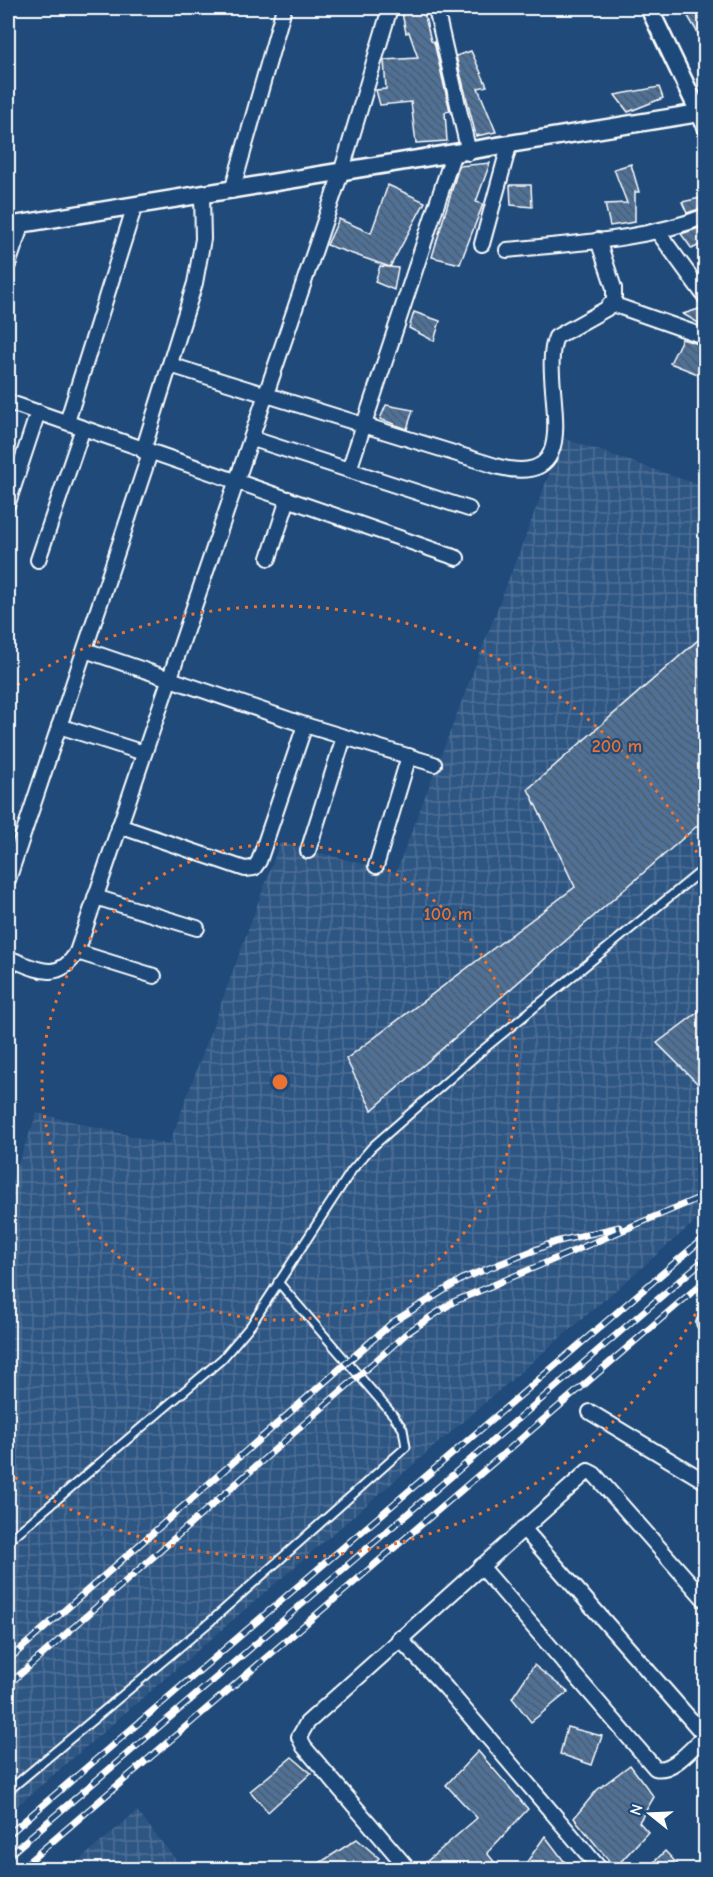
<svg xmlns="http://www.w3.org/2000/svg" width="713" height="1877" font-family="'Comic Neue',sans-serif">
<style>
.industrial{fill:url(#industrial-grid)}
.building{fill:url(#building-back-hatch);stroke:#fff;stroke-width:1.5}
.lines{fill:none;stroke-linecap:round;stroke-linejoin:round}
.service-casing{stroke:#fff;stroke-width:11}
.minor-casing{stroke:#fff;stroke-width:18}
.tertiary-casing{stroke:#fff;stroke-width:21}
.service{stroke:#1f4a7a;stroke-width:7}
.minor{stroke:#1f4a7a;stroke-width:14}
.tertiary{stroke:#1f4a7a;stroke-width:16}
.rail-casing{stroke:#fff;stroke-width:7}
.rail{stroke:#1f4a7a;stroke-width:4.5;stroke-dasharray:14;stroke-linecap:butt}
.ring{fill:none;stroke:#eb7230;stroke-width:3;stroke-dasharray:3 6}
.centre{fill:#eb7230;stroke:#1f4a7a;stroke-width:3}
.ring-label{font-size:18px;text-anchor:middle;font-weight:bold;fill:#eb7230;stroke:#1f4a7a;stroke-width:4.5;stroke-linejoin:round;paint-order:stroke}
</style>
<defs>
<pattern id="industrial-grid" width="8" height="8" patternUnits="userSpaceOnUse" patternTransform="scale(1.5)"><rect width="8" height="8" fill="#2e5683"/><path d="M0 4h8M4 0v8" fill="none" stroke="#4d6f96"/></pattern>
<pattern id="building-back-hatch" width="6" height="6" patternUnits="userSpaceOnUse" patternTransform="scale(1.5)"><rect width="6" height="6" fill="#507197"/><path d="M-1 5l2 2M0 0l6 6M5-1l2 2" fill="none" stroke="#4e5b6a"/></pattern>
</defs>
<rect width="100%" height="100%" fill="#1f4a7a"/>
<filter id="ink" filterUnits="userSpaceOnUse"><feTurbulence type="fractalNoise" baseFrequency=".0167" numOctaves="2"/><feDisplacementMap in="SourceGraphic" scale="12" xChannelSelector="R" yChannelSelector="G"/><feConvolveMatrix kernelMatrix="1 2 1 2 8 2 1 2 1" color-interpolation-filters="sRGB"/></filter>
<g filter="url(#ink)">
<!-- industrial -->
<g class="industrial">
<path d="M563 438 705 487 706 1183 695 1192 705 1205V1213L8 1814V1191L37 1113 169 1145 280 843 396 872Z"/>
<path d="M137 1811 183 1869H69Z"/>
</g>
<!-- building -->
<g class="building">
<path d="M683 8H705V45Z"/>
<path d="M423 9 431 41 434 42 450 111 445 112 447 141 416 143 411 102 380 105 376 90 386 89 384 60 418 58 409 32 406 33 402 13Z"/>
<path d="M471 51 487 86 478 88 496 132 476 136 456 56Z"/>
<path d="M659 87 663 98 628 112 615 95Z"/>
<path d="M490 163 476 202 483 204 460 264 432 257 459 166Z"/>
<path d="M631 164 639 192H635V222L610 226 605 204 627 203 614 169Z"/>
<path d="M388 185 425 202 390 267 327 245 339 219 371 233Z"/>
<path d="M510 185H531L532 207 511 205Z"/>
<path d="M705 197V207L687 213 682 202Z"/>
<path d="M705 226V253L701 244 692 249 681 234Z"/>
<path d="M380 266 398 268 394 290 375 282Z"/>
<path d="M702 308 705 313V327L683 314Z"/>
<path d="M414 312 440 321 434 341 409 328Z"/>
<path d="M682 339 705 346V377L670 363Z"/>
<path d="M386 405 413 410 407 429 380 419Z"/>
<path d="M705 634V819L372 1110 346 1059 575 887 528 789Z"/>
<path d="M705 1007V1091L657 1043Z"/>
<path d="M534 1665 568 1692 531 1722 512 1698Z"/>
<path d="M567 1727 602 1736 592 1765 560 1754Z"/>
<path d="M478 1751 528 1809 487 1853 500 1869H418L477 1818 446 1785Z"/>
<path d="M292 1757 311 1773 268 1812 250 1791Z"/>
<path d="M630 1765 654 1797 639 1822 648 1832 615 1868 574 1818 597 1790Z"/>
<path d="M545 1836 570 1869H522Z"/>
<path d="M357 1839 379 1858 369 1869H310Z"/>
<path d="M665 1851 682 1869H647Z"/>
</g>
<g class="lines">
<defs>
<g id="service">
<path d="M8 1541 222 1359 251 1325 352 1170 372 1147 479 1053 706 867"/>
<path d="M8 1791 212 1620 406 1447 403 1429 393 1415 278 1282"/>
</g>
<g id="minor">
<path d="M437 13 469 153"/>
<path d="M232 191 284 8"/>
<path d="M658 232 706 298"/>
<path d="M482 244 509 146"/>
<path d="M507 250C575 243 642 241 706 216"/>
<path d="M8 265 22 223"/>
<path d="M612 304 706 337"/>
<path d="M170 365 499 467C592 489 537 380 556 337L606 309 614 300V288L598 240"/>
<path d="M8 402 457 558"/>
<path d="M67 422 135 205"/>
<path d="M253 439 469 509"/>
<path d="M143 451 195 283 203 239 202 195"/>
<path d="M349 470 453 155"/>
<path d="M8 503 38 412"/>
<path d="M269 558 288 499"/>
<path d="M38 560 83 428"/>
<path d="M85 650 305 725 434 764"/>
<path d="M59 726 144 753"/>
<path d="M119 826 245 869 254 868 259 861 305 725"/>
<path d="M308 851 344 737"/>
<path d="M376 866 409 756"/>
<path d="M8 880 150 453"/>
<path d="M95 897 197 928"/>
<path d="M77 952 154 976"/>
<path d="M8 958C35 968 58 984 77 952L341 173 390 8"/>
<path d="M704 1323 706 1324"/>
<path d="M590 1412 706 1482"/>
<path d="M523 1528 705 1736"/>
<path d="M481 1566 655 1768C673 1773 693 1746 706 1735"/>
<path d="M399 1638 446 1688 601 1870"/>
<path d="M409 1870 304 1747 299 1737 307 1723 588 1471 594 1474 706 1601"/>
</g>
<g id="tertiary">
<path d="M649 8 706 127"/>
<path d="M8 226 699 113"/>
</g>
</defs>
<!-- service casing -->
<use href="#service" class="service-casing"/>
<!-- minor casing -->
<use href="#minor" class="minor-casing"/>
<!-- tertiary casing -->
<use href="#tertiary" class="tertiary-casing"/>
<!-- service -->
<use href="#service" class="service"/>
<!-- minor -->
<use href="#minor" class="minor"/>
<!-- tertiary -->
<use href="#tertiary" class="tertiary"/>
<defs>
<g id="rail">
<path d="M8 1660 393 1322 464 1278 555 1242 619 1227"/>
<path d="M8 1685 407 1333 453 1302 706 1195"/>
<path d="M8 1835 706 1236"/>
<path d="M8 1856 706 1258"/>
<path d="M19 1870 706 1280"/>
</g>
</defs>
<!-- rail casing -->
<use href="#rail" class="rail-casing"/>
<!-- rail -->
<use href="#rail" class="rail"/>
</g>
</g>
<!-- distance rings -->
<g class="ring">
<circle cx="280" cy="1082" r="238"/>
<path d="M704 1298A476 476 0 0 1 10 1474M10 690A476 476 0 0 1 704 866"/>
</g>
<circle cx="280" cy="1082" r="9" class="centre"/>
<g class="ring-label">
<text x="617" y="752">200 m</text>
<text x="448" y="920">100 m</text>
</g>
<!-- margin -->
<rect width="713" height="1877" fill="none" stroke="#1f4a7a" stroke-width="30"/>
<rect x="15" y="15" width="683" height="1847" fill="none" stroke="#fff" stroke-width="2" filter="url(#ink)"/>
<!-- north arrow -->
<g transform="translate(650 1814) rotate(288)" stroke="#1f4a7a" stroke-width="4.5" paint-order="stroke">
<path d="M0-4.5L10 22L0 15L-10 22Z" fill="#ffffff"/>
<text y="-9" font-size="16" font-weight="bold" text-anchor="middle" fill="#ffffff">N</text>
</g>
</svg>
